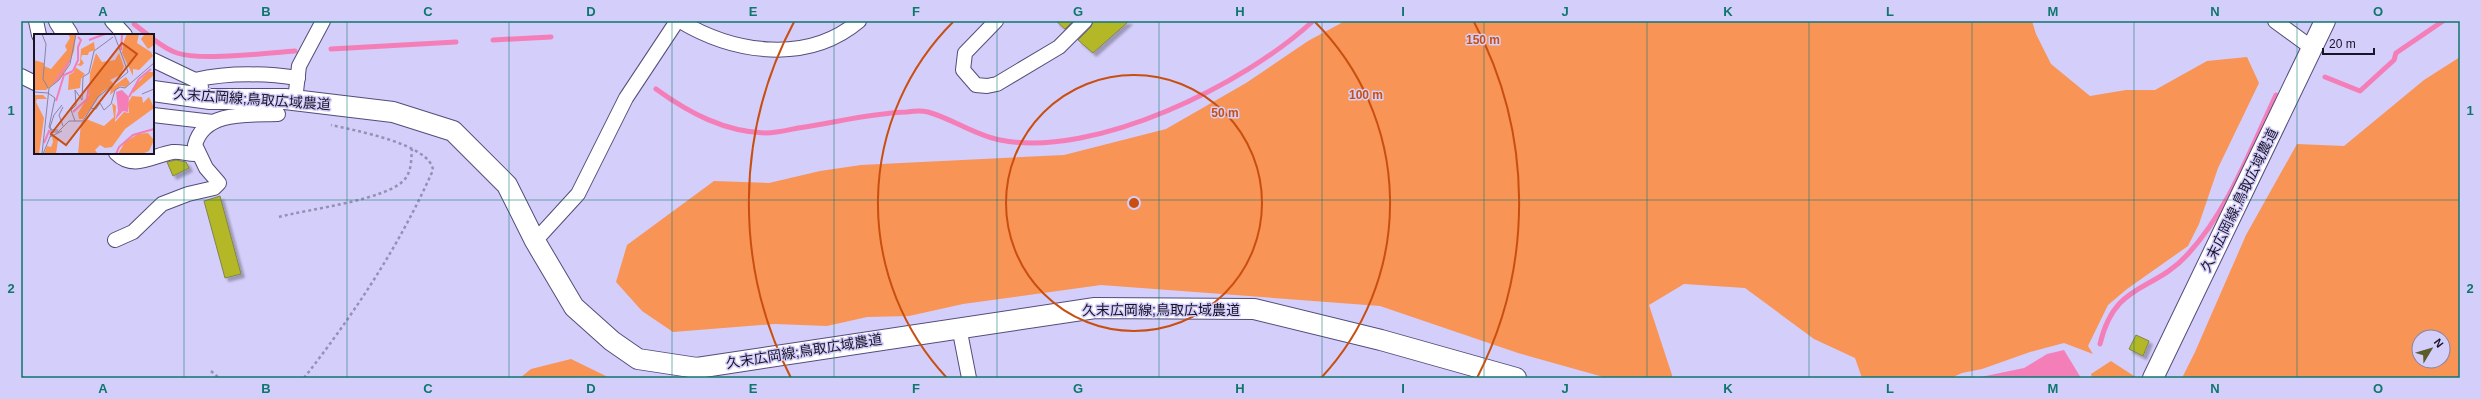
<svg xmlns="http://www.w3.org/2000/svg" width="2481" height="399" font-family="Arial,'Noto Sans JP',sans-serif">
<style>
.green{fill:#f89456;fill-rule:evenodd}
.water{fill:#f47fb8}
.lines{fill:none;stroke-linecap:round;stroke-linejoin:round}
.stream{stroke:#f47fb8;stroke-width:5}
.building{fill:#b4b825;stroke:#82844e;filter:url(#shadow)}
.street-casing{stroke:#544c7a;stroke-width:16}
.secondary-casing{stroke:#544c7a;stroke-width:22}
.path{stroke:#9590b4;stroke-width:2.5;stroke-dasharray:3 3;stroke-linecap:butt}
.street{stroke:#fff;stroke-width:14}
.secondary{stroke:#fff;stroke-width:20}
.grid{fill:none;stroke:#0f766e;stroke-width:1;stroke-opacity:0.55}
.ring{fill:none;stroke:#c94f10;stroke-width:2}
.labels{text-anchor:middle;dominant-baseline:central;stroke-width:3;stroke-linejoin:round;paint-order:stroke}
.street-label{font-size:14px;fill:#181427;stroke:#d4cefa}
.inset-river{fill:none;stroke:#f47fb8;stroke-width:2}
.inset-road{fill:none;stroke:#8984a6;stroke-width:1}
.view{fill:#c94f10;fill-opacity:0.15;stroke:#c94f10;stroke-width:2}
.inset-edge{fill:none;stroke:#181427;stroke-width:2}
.centre{fill:#c94f10;stroke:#d4cefa;stroke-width:2}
.ring-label{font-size:12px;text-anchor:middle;font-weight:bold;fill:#c94f10;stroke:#d4cefa;stroke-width:3;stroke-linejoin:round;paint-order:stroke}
.neatline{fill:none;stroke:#0f766e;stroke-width:1.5}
.grid-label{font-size:13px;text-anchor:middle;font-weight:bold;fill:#0f766e}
</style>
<defs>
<filter id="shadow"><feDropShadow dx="3.5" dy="3.5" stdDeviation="1" flood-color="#0004"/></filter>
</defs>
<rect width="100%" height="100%" fill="#d4cefa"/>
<!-- green -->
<g class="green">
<path d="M1345 21H2032L2036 34 2051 64 2090 96 2126 90H2155L2207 61 2247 57 2259 83 2218 168 2199 224 2188 246 2127 289 2108 305 2088 346 2093 354 2064 343 2030 352 1982 369 1962 373 1951 378H1862L1855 358 1814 339 1745 288 1684 284 1649 305 1673 378H1607L1518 353 1380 306 1101 285 963 304 909 316 867 317 827 326 775 324 673 332 642 311 616 282 627 245 714 181 769 183 820 171 861 165 1064 155 1166 129 1246 83 1308 41Z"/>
<path d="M2460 57V378H2182L2195 352 2246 235 2297 144 2344 146 2424 80ZM2419 337H2443V361H2419Z"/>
<path d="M571 359 610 378H520L531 369Z"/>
<path d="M2111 361 2137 378H2092L2091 374Z"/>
</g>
<!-- water -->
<path class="water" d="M2064 350 2081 378H1976L2024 368 2047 354Z"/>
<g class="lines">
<!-- stream -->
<g class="stream">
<path d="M134 24 148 35"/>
<path d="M153 39C161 45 168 50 177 53 200 61 267 53 295 51"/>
<path d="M493 40 551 37"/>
<path d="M331 49 456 42"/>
<path d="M2325 77 2360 91 2394 60 2396 53 2443 21"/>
<path d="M656 89C689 113 725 132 766 133 776 133 788 130 798 128 834 123 870 113 907 112 913 111 921 110 928 112 953 119 974 135 1000 140 1094 159 1245 84 1313 21"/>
<path d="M2100 344C2115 281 2153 293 2188 254 2229 209 2250 150 2276 95"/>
</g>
</g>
<!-- building -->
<g class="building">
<path d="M1056 21H1073L1065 29Z"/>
<path d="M1093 21H1129L1093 53 1078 40 1091 27Z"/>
<path d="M176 160 186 162 189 168 173 176 167 162Z"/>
<path d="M220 196 241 274 225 278 204 201Z"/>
<path d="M2136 335 2149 341 2143 356 2129 349Z"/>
</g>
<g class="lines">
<defs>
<g id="street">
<path d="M36 21 39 35"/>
<path d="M112 21 125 35"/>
<path d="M680 21C735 54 808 64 859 21"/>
<path d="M996 21 965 53 963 70 976 85 987 86 997 84 1059 47 1085 21"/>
<path d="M2275 21 2312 48"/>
<path d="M153 60 195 80 201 87"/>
<path d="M21 76 35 83"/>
<path d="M195 80C230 72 263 73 298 78"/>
<path d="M295 100 299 66 323 21"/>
<path d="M153 115 213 122"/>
<path d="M116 153C134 171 153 155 173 152 181 151 189 155 198 154"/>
<path d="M115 240 133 232 162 204 188 194 214 188 219 183 206 168 195 145C204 110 250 115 278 114"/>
<path d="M535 241 578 194 626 98 677 21"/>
<path d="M959 327 969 378"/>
</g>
<g id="secondary">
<path d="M59 21 68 35"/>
<path d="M153 91 210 99H285L393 112 453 131 507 185 535 241 574 307 612 341 638 359 697 368 1095 308 1254 309 1381 340 1516 378"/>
<path d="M2153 378 2325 21"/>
</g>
</defs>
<!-- street casing -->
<use href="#street" class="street-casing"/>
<!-- secondary casing -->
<use href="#secondary" class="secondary-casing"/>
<!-- path -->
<g class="path">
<path d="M279 217C308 209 388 200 405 179 412 170 411 159 412 149"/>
<path d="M211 371 219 378"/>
<path d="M21 377 26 378"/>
<path d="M304 378C354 314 400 245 433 170 430 144 353 130 331 125"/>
</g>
<!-- street -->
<use href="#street" class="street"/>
<!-- secondary -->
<use href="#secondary" class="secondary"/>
</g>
<!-- grid -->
<path class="grid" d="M184 21V378M347 21V378M509 21V378M672 21V378M834 21V378M997 21V378M1159 21V378M1322 21V378M1484 21V378M1647 21V378M1809 21V378M1972 21V378M2134 21V378M2297 21V378M21 200H2460"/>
<!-- distance rings -->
<g class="ring">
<circle cx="1134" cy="203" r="128"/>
<path d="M947 378A256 256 0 0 1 953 22M1315 22A256 256 0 0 1 1321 378"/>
<path d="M791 378A385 385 0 0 1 794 22M1474 22A385 385 0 0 1 1477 378"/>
</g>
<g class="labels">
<!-- street labels -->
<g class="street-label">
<text transform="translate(252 99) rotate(4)">久末広岡線;鳥取広域農道</text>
<text transform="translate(2239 200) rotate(-64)">久末広岡線;鳥取広域農道</text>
<text x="1161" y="310">久末広岡線;鳥取広域農道</text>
<text transform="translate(804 351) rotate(-9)">久末広岡線;鳥取広域農道</text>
</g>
</g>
<!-- overview -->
<g transform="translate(34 34)">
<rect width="120" height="120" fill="#d4cefa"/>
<path d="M34 0H42L40 17 34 32 25 46 12 56H0V26L10 29V32L17 35 33 16 31 12 36 4ZM105 0 103 9 117 18 119 22 105 36 99 35V42L88 19 90 7 93 0ZM119 0 120 11 114 15 107 5 110 1ZM60 8 61 16 55 18 54 21H48L47 25 50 29 47 32 43 31 46 29 47 15ZM62 19 68 28 81 26 85 19 90 33 86 41 76 46 80 50 68 58 49 85H45L44 79 55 61 56 39ZM41 33 51 40 47 45 46 54 34 56 35 41 40 38ZM114 38H120V41L99 59 98 55ZM92 43 96 49 92 53 86 52 76 61 77 54ZM0 61H9L13 65H3L2 68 10 84 5 120H0ZM98 62 108 63 109 69 115 63 120 74 91 95 78 113 71 114 66 111 61 116 64 120H44L47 89 52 85 70 92 80 83 78 69 82 72 81 88 90 78 95 79 94 69ZM114 99 120 106 115 117 108 120H84L91 108 104 100ZM18 102 24 106 22 120H10L13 112 17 113 19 108Z" fill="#f89456"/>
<path d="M88 56 95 63 94 78 89 77 81 86 84 77 82 58Z" fill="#f47fb8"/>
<path class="inset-river" d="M55 6 71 0M87 16 88 0M39 37 44 26V13L47 6 44 3M20 49 36 26M95 63 105 45 117 35M22 67 30 41 39 37M39 78 53 65 55 51M10 109 15 97 17 99M82 120 85 113 99 101 120 95"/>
<path class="inset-road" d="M8 0 12 10 9 45 14 54M0 58 14 59 21 64 15 93 18 98H24L35 87H49L64 63 94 38 80 0M108 60 120 55M57 74 62 75 66 69 70 76 77 70 81 56 86 53 91 54 120 29M41 87 37 76 42 71 41 56 48 66 49 43 55 39 60 17 79 3M29 92 25 81 29 73M24 96H18L16 93 20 81 28 71M16 103 28 97M8 120 15 54 25 46 36 30 42 0M9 120 18 98"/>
<path class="view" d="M88 9 103 20 32 111 17 100Z"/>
<rect width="120" height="120" class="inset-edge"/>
</g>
<circle cx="1134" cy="203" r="6" class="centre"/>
<g class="ring-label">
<text x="1483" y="44">150 m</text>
<text x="1366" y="99">100 m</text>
<text x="1225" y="117">50 m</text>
</g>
<!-- border -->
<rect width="2481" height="399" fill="none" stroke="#d4cefa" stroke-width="44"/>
<!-- north arrow -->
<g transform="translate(2431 349) rotate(52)"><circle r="19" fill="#d4cefa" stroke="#8984a6"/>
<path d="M0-3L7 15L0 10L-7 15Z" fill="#5b5d2a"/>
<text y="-6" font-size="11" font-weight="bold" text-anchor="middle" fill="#181427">N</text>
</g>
<!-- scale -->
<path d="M2323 48v6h51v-6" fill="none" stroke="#181427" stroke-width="2"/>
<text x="2329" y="48" font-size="12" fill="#181427" stroke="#d4cefa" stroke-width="3" paint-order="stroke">20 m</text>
<rect x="22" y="22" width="2437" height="355" class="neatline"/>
<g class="grid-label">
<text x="103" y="16">A</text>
<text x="266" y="16">B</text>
<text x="428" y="16">C</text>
<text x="591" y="16">D</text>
<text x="753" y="16">E</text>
<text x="916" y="16">F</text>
<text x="1078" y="16">G</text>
<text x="1240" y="16">H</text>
<text x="1403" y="16">I</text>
<text x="1565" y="16">J</text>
<text x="1728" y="16">K</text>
<text x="1890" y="16">L</text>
<text x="2053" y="16">M</text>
<text x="2215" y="16">N</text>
<text x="2378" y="16">O</text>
<text x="11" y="115">1</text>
<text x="2470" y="115">1</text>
<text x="11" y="293">2</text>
<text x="2470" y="293">2</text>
<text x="103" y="393">A</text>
<text x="266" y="393">B</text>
<text x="428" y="393">C</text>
<text x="591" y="393">D</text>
<text x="753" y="393">E</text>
<text x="916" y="393">F</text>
<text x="1078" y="393">G</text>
<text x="1240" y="393">H</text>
<text x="1403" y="393">I</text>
<text x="1565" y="393">J</text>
<text x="1728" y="393">K</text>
<text x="1890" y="393">L</text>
<text x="2053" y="393">M</text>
<text x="2215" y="393">N</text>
<text x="2378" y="393">O</text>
</g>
</svg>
